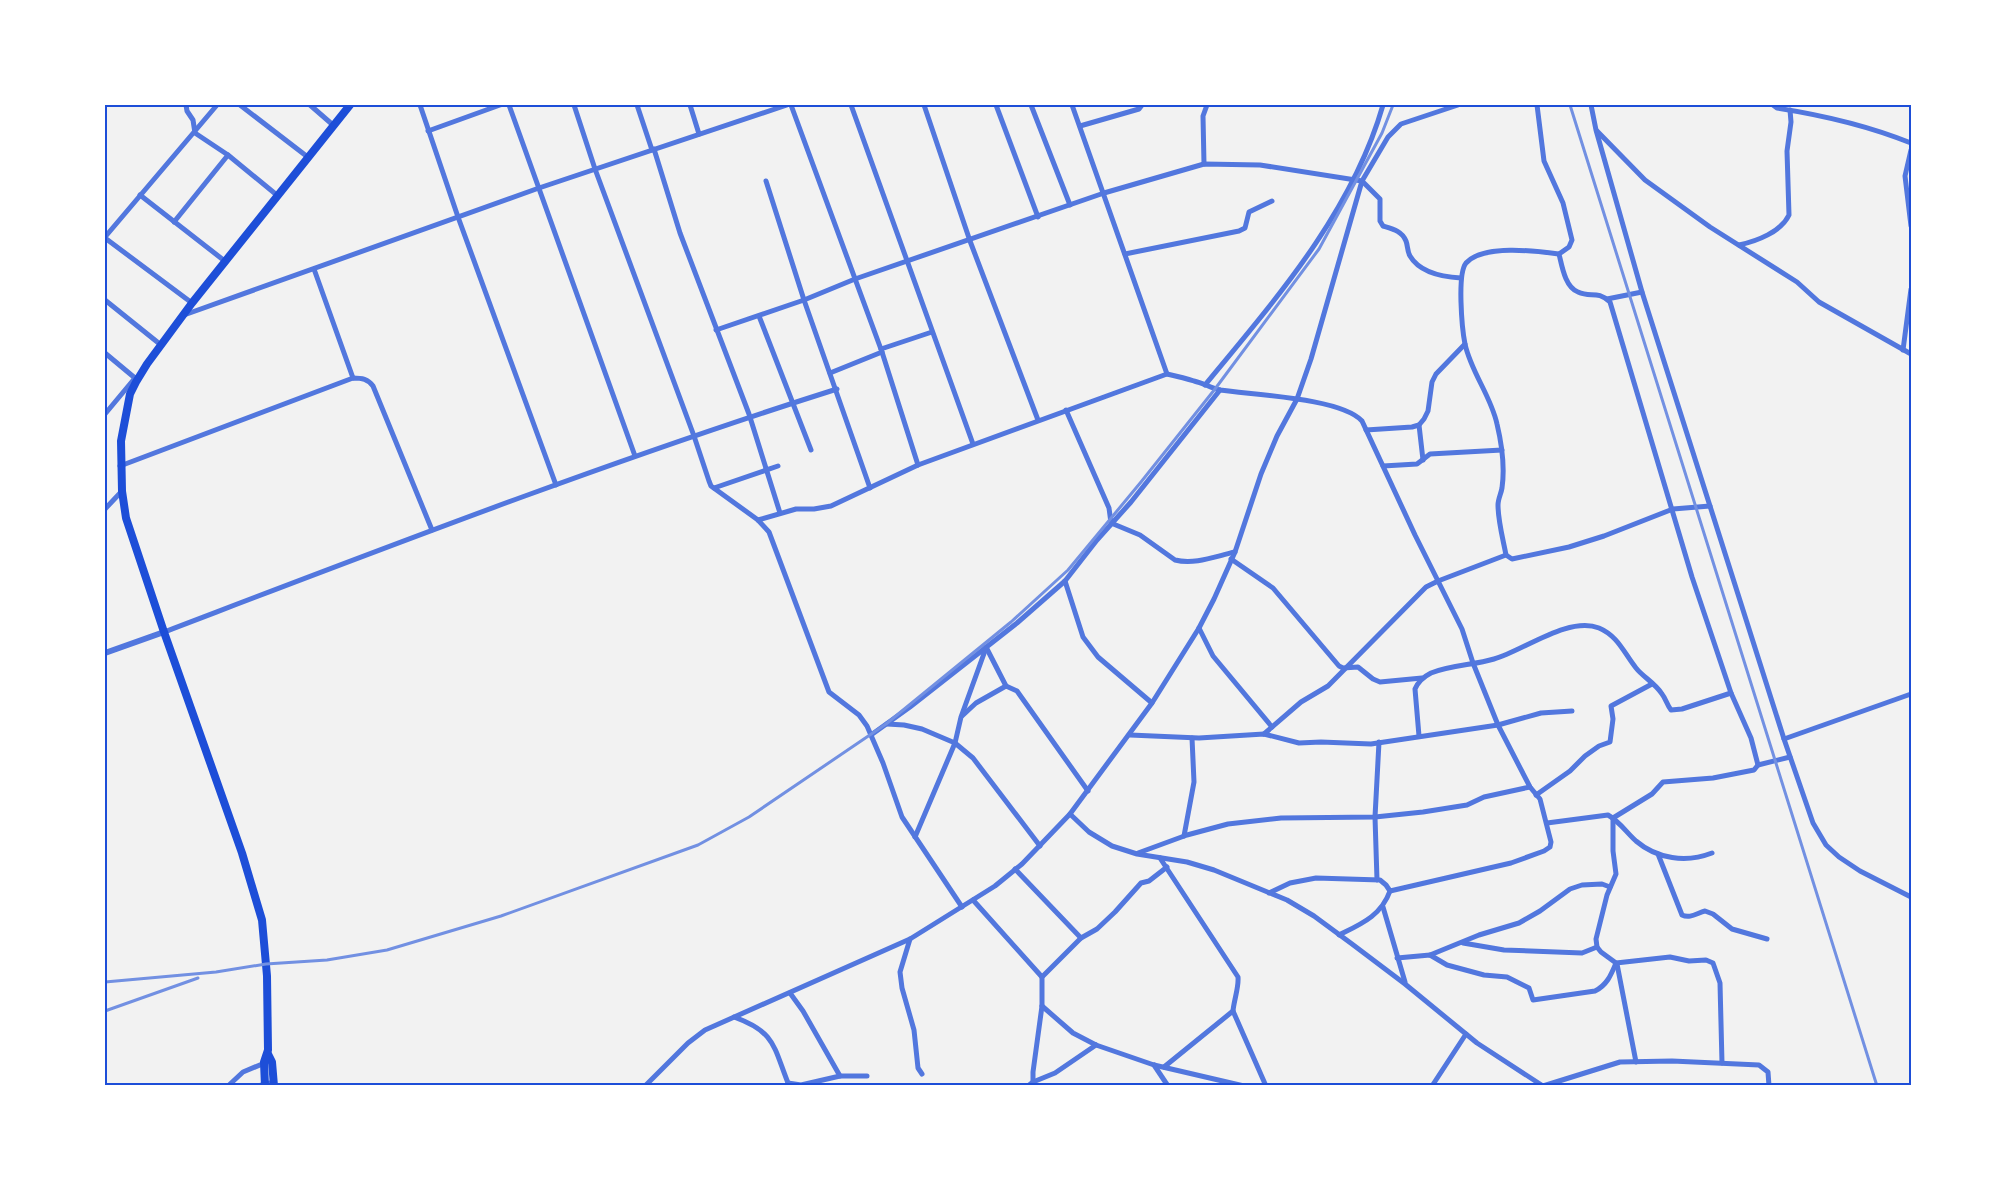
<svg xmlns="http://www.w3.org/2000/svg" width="2016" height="1191" font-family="'DM Sans',sans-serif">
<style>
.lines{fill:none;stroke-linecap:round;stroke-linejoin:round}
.minor{stroke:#5277de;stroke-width:5}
.tertiary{stroke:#5277de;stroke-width:6}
.secondary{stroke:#1d4ed8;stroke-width:8}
.rail{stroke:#7290e2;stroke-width:3}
.neatline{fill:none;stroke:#1d4ed8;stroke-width:2}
</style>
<rect width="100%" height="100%" fill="#f2f2f2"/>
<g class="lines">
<!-- minor -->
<g class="minor">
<path d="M186 105 187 111 193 120 195 133 228 155 278 196"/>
<path d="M240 105 309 158"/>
<path d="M310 105 333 125"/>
<path d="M420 105 458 217 556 485"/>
<path d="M509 105 635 456"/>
<path d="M574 105 595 169 694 436 709 481 711 486 758 520 769 532 829 692 859 715 867 726 883 763 902 817 962 907"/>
<path d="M637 105 652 150"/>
<path d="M690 105 699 134"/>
<path d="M791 105 882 352 918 465"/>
<path d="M851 105 973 444"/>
<path d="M924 105 970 241 1038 420"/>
<path d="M996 105 1038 217"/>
<path d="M1031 105 1070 205"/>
<path d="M1072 105 1167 374"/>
<path d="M1537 105 1544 161 1563 203 1572 240 1569 247 1559 254C1562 266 1565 287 1578 292 1591 298 1597 290 1610 302L1692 577 1731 693 1751 738 1758 765 1754 770 1713 778 1663 782 1652 794 1613 818V851L1616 874 1607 895 1596 939 1597 947 1601 952 1616 963 1670 957 1689 961 1706 960 1713 963 1720 983 1722 1063"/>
<path d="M1591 105 1596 130 1642 292 1784 739 1813 823 1826 845 1839 857 1860 871 1911 897"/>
<path d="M1773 105 1777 108C1822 115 1869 126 1911 143"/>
<path d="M1080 126 1139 109 1142 105"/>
<path d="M428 131 500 105"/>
<path d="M1597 131 1645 180 1710 227 1797 282 1819 302 1911 354"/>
<path d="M654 149 680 233 749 414 780 513"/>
<path d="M1911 150 1905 176 1911 226"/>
<path d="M1204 164 1203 116 1207 105"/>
<path d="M766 181 804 300 870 488"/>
<path d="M140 195 226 262"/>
<path d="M174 222 228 155"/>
<path d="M105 237 217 105"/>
<path d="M105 238 192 303"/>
<path d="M1739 245C1757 241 1781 232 1789 215L1787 151 1791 122 1790 110"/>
<path d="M1125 254 1239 231 1245 228 1249 212 1272 201"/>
<path d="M314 269 353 378"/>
<path d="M1607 299 1642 292"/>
<path d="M105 300 161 345"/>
<path d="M184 315 539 188 787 105"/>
<path d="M759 316 811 450"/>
<path d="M716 330 804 300 855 279 1104 193 1204 164 1260 165 1362 181 1380 199V221L1383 226C1393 229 1402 231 1406 241 1408 246 1407 251 1410 256 1420 273 1443 277 1461 278"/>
<path d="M881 349 932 332"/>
<path d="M1903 350 1911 289"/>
<path d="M105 353 135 378"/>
<path d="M830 373 882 352"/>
<path d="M1205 385C1275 300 1352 213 1383 105"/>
<path d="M1066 410 1109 508 1111 523 1140 535 1175 560C1195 565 1216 556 1235 552"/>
<path d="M105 414 135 378"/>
<path d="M1419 425 1423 460"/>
<path d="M1366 430 1412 427 1419 425 1424 419 1428 411 1432 382 1436 374 1465 344"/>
<path d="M120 466 353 378C362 378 368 379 373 386L432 530"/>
<path d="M1383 466 1417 464 1430 454 1502 450"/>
<path d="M714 488 778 466"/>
<path d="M105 509 122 491"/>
<path d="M758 520 796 509H814L831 506 918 465 1167 374C1176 376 1185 378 1194 381 1203 383 1211 388 1220 390 1253 395 1341 398 1362 421L1415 535 1462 629 1473 663 1498 725 1530 787 1540 799 1551 842 1550 847 1544 851 1511 863 1390 891 1386 885 1380 880 1316 878 1290 883 1269 893"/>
<path d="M1506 555C1503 539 1498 521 1498 505 1498 499 1501 494 1502 488 1505 467 1502 445 1497 424 1491 396 1471 372 1465 344 1462 329 1457 274 1466 263 1483 244 1536 251 1559 254"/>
<path d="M1231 559 1273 588 1339 666 1343 668 1358 667 1373 679 1380 682 1422 678"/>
<path d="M1065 581 1083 637 1098 657 1152 703"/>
<path d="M1199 628 1213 656 1272 727"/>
<path d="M164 632C387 547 609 461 837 389"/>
<path d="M986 647 1006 686"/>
<path d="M962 716 976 703 1006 686 1017 691 1088 791"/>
<path d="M887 724 904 725 922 729 955 743 973 758 1040 846"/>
<path d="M1264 734 1301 702 1328 686 1426 587 1438 581 1506 555 1512 559 1569 547 1604 536 1673 509 1710 506"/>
<path d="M871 735 910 707 1017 623 1065 581 1097 540 1131 502 1220 390"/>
<path d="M1130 735 1199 738 1264 734 1299 743 1321 742 1371 744 1498 725 1541 713 1572 711"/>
<path d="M1419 736 1415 689C1418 682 1425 676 1431 673 1451 665 1474 665 1494 659 1523 651 1568 616 1599 628 1618 636 1624 653 1636 668 1643 677 1655 683 1662 694 1666 699 1667 705 1671 710L1682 709 1731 693"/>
<path d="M1784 739 1911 694"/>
<path d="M1758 765 1790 757"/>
<path d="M1536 795 1570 771 1585 756 1599 746 1610 742 1613 719 1611 706 1652 684"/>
<path d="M1070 814 1089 832 1112 846 1137 854 1187 862 1214 870 1287 900 1314 916 1352 944 1405 984 1477 1043 1543 1086 1620 1062 1672 1061 1759 1065 1768 1072 1769 1086"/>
<path d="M1547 823 1608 815C1620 822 1626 832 1636 841 1657 859 1686 863 1712 853"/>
<path d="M1184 836 1194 782 1192 738"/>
<path d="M915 837 955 743 961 717 986 648"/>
<path d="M1138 853 1187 835 1228 824 1281 818 1375 817 1423 812 1467 805 1484 797 1530 787"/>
<path d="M1658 854 1682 915C1690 919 1697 913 1705 911L1713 914 1732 929 1767 939"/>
<path d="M1160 858 1238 977C1239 987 1234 1000 1233 1011L1266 1086"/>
<path d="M1015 869 1081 938"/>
<path d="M1377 880 1375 817 1379 742"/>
<path d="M973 900 1042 977"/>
<path d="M1383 907 1405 982"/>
<path d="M1339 935C1361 924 1381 916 1390 891"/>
<path d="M910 939 900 972 902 988 914 1030 918 1068 922 1074"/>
<path d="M1463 943 1504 950 1582 953 1597 947"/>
<path d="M1430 955 1479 935 1519 923 1540 911 1570 889 1582 885 1602 884 1610 887"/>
<path d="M1397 958 1430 955 1447 965 1484 975 1507 977 1529 988 1533 1000 1595 991C1607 985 1611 975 1616 963"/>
<path d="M1617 964 1636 1062"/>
<path d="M790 993 803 1011 840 1076"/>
<path d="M1042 1006 1073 1033 1096 1045 1154 1065 1244 1086"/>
<path d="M734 1017C775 1032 773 1045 788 1083"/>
<path d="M1154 1065 1168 1086"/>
<path d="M1164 1067 1233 1011"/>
<path d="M1033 1082V1072L1042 1006V977L1081 938 1097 929 1115 912 1141 883 1149 881 1167 867"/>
<path d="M788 1083 801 1085 840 1076H867"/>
<path d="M228 1086 243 1072 267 1062"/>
<path d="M258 1086 274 1082"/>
<path d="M645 1086 688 1043 705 1030 910 939 995 886 1022 864 1070 814 1152 703 1199 628 1214 599 1235 552 1261 474 1277 436 1297 399 1311 359 1362 181 1388 137 1401 124 1458 105"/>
<path d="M1028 1086 1033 1082 1055 1073 1096 1045"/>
<path d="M1432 1086 1466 1034"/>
<path d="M1810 1086H1811"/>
</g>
<!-- tertiary -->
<path class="tertiary" d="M105 653 164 632"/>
<!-- secondary -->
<g class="secondary">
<path d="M268 1054 272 1062 274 1086"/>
<path d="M265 1086 264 1062 268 1050 267 976 262 920 242 853 164 632 126 518 122 491 121 441 130 394 136 382 147 364 192 303 350 105"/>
</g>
<!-- rail -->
<g class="rail">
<path d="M1570 105 1877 1086"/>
<path d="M105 982 216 972 266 964 327 960 387 950 501 916 698 845 749 817 886 724 1011 622 1068 570 1141 482 1215 389 1319 249 1382 133 1393 105"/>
<path d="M105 1011 198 978"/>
</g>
</g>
<!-- border -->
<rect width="2016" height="1191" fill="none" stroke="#ffffff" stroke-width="213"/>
<rect x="106" y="106" width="1804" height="978" class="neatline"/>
</svg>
